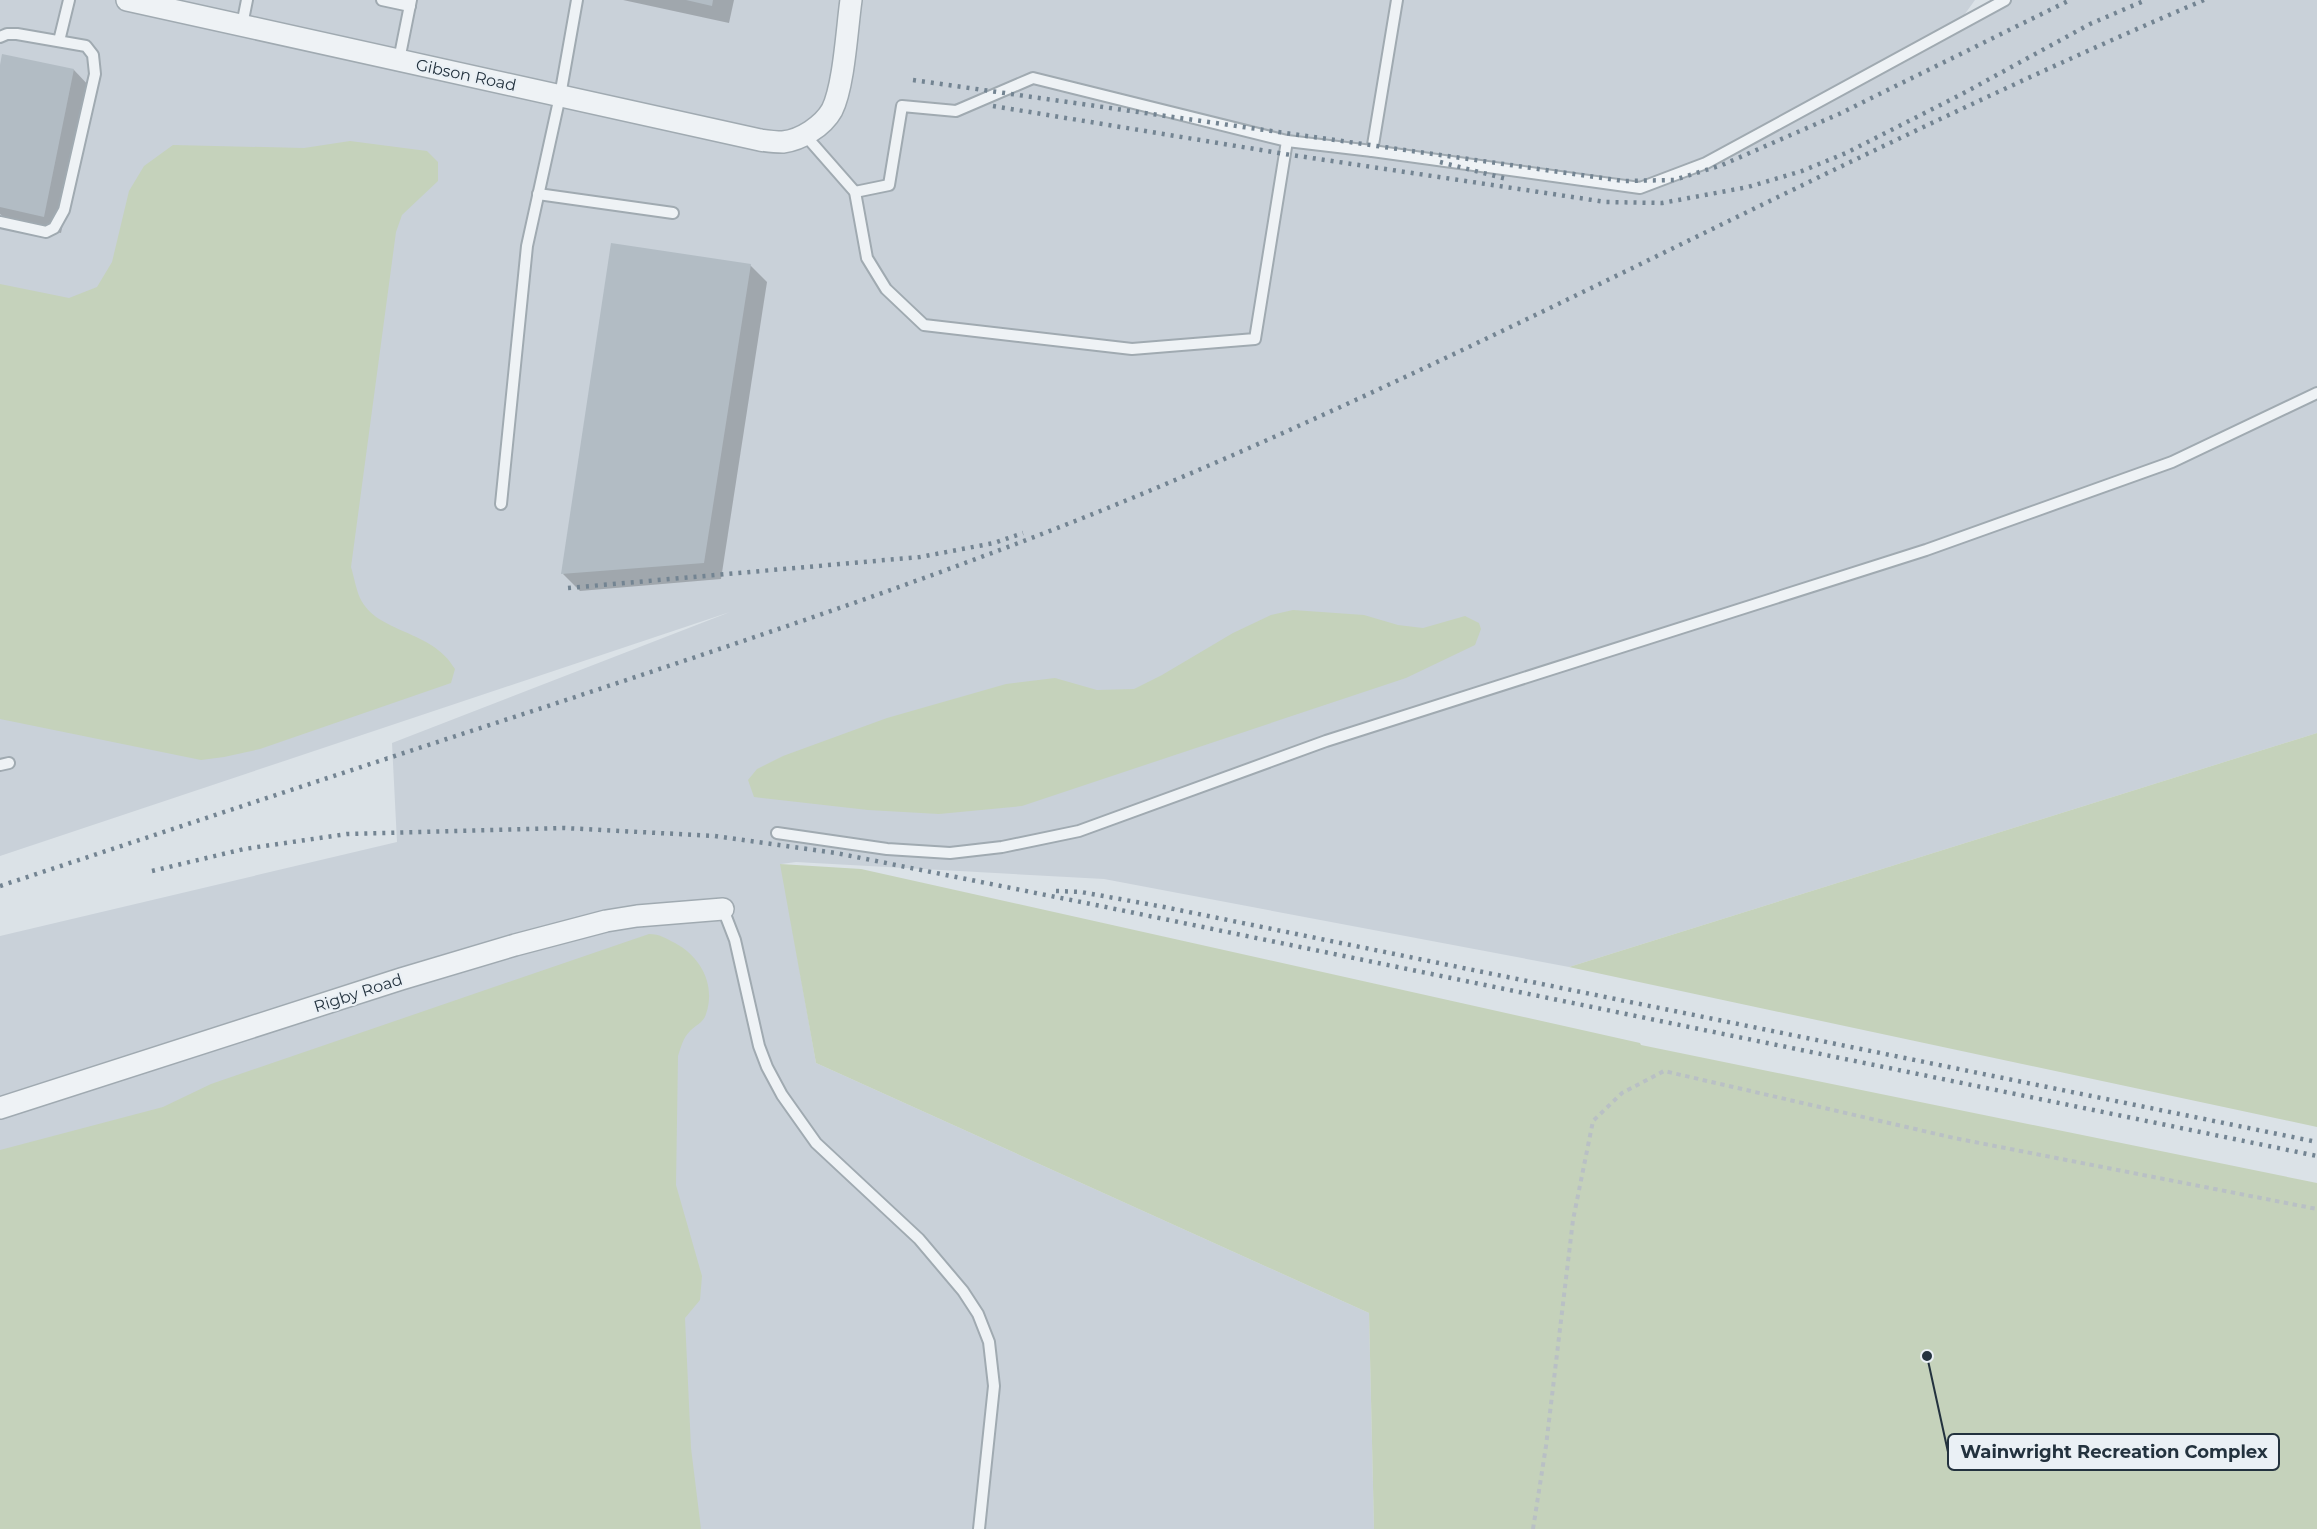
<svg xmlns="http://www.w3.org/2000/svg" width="2317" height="1529" font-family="Montserrat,sans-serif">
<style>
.built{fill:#c9d1d9}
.green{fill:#c5d2bb}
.shadow{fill:#0003}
.building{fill:#b2bcc4}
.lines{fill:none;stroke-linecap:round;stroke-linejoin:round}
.lane-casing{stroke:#a0aab1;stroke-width:14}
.street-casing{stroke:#a0aab1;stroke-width:24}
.path{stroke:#b9c0c5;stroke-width:4;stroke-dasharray:4.5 4.5;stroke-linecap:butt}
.lane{stroke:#eef2f5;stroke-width:10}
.street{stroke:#eef2f5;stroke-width:21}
.rail{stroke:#738492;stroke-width:4.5;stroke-dasharray:3 6;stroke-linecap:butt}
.labels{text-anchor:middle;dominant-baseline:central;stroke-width:4.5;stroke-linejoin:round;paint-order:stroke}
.street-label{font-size:16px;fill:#23323e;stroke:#eaf0f5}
.leader{fill:none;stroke:#23323e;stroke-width:2}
.callout-dot{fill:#23323e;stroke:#eaf0f5;stroke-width:2}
.callout{fill:#eaf0f5;stroke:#23323e;stroke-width:2}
.callout-label{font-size:18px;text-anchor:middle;font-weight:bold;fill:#23323e}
</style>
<rect width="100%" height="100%" fill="#dbe2e7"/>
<!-- built -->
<path class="built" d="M0 0H1975L1962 18 1993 0H2317V733L1569 967 1104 879 796 862 781 864 816 1063 1369 1313 1374 1529H0V936L397 842 392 743 730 612 0 856Z"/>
<!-- green -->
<g class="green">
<path d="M350 141 427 151 438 162V181L402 215 396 232 351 567C354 577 356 589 360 598 377 634 432 629 455 669L451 683 260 749 224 757 201 760 0 719V284L69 298 97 287 112 262 129 191 144 166 173 145 304 148Z"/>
<path d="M1293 610 1364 615 1398 625 1423 628 1465 616 1479 623 1481 629 1475 645 1406 678 1022 806 939 814 868 810 754 797 748 780 757 769 783 756 887 718 1006 684 1055 678 1097 690 1134 689 1162 675 1233 633 1271 615Z"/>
<path d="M2317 733V1127L1569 967Z"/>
<path d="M780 864 861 869 1640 1043 1641 1045 2317 1183V1529H1374L1369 1313 816 1063Z"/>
<path d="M649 934C660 934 665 938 675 943 701 957 716 985 706 1014 704 1022 696 1025 690 1031 683 1038 681 1047 678 1056L676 1185 702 1276 700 1300 685 1318 691 1448 701 1529H0V1150L163 1107 211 1084Z"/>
</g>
<!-- shadow -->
<g class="shadow">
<path d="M623 0H734L729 23Z"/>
<path d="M74 70 91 88 61 233 9 222 0 214V73Z"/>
<path d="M750 265 767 282 721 579 580 591 563 574Z"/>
</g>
<!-- building -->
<g class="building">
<path d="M686 0H713L712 6Z"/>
<path d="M2 54 74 69 44 217 0 207V65Z"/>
<path d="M611 243 751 264 704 563 561 574Z"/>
</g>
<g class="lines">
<defs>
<g id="lane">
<path d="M382 0 410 6"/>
<path d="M242 25 247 0"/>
<path d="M0 37 7 34H17L86 46 93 55 95 74 64 210 54 228 46 232 0 222"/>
<path d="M59 41 69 0"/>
<path d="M399 60 411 0"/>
<path d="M805 135 855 192 867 258 886 289 924 325 1132 349 1255 339 1287 141"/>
<path d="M1372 151 1640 188 1706 163 2005 0"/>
<path d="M855 192 889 185 902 106 956 111 1033 78 1287 141 1372 151 1397 0"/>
<path d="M538 194 673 213"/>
<path d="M501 504 527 246 560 96 577 0"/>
<path d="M0 765 9 763"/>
<path d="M777 833 887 849 950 853 1002 847 1079 831 1326 741 1926 550 2172 462 2317 393"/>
<path d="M723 909 735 940 759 1046 767 1067 782 1095 816 1143 919 1239 963 1291 978 1314 989 1342 994 1386 979 1529"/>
</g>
<g id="street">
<path d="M127 0 760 140C767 141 776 142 783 142 801 140 823 126 832 110 844 86 847 28 851 0"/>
<path d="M0 1108 401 979 515 945 606 921 637 916 723 909"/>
</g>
</defs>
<!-- lane casing -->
<use href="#lane" class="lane-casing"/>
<!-- street casing -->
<use href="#street" class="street-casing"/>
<!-- path -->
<path class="path" d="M1533 1529 1546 1446 1573 1220 1593 1121 1622 1093 1664 1071 1954 1138 2317 1209"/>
<!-- lane -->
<use href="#lane" class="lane"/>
<!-- street -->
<use href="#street" class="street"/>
<!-- rail -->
<g class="rail">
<path d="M913 80 1623 181 1674 180 1722 165 1839 114 2070 0"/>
<path d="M993 106 1285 154 1606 202 1662 203 1748 187 1802 171 1846 153 1962 94 2090 24 2146 0"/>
<path d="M1440 162 1507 179"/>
<path d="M568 588 920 557 994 543 1023 533"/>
<path d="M152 871 244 849 347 834 564 828 715 836 836 853 1091 904 2317 1156"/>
<path d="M0 886C182 826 363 766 545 707 738 643 931 580 1120 503 1488 352 1837 156 2204 0"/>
<path d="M1056 891 1081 892 1164 907 2317 1142"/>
</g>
</g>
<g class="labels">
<!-- street labels -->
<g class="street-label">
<text transform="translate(466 75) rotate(12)">Gibson Road</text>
<text transform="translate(358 993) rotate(-18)">Rigby Road</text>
</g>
</g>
<!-- callouts -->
<path class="leader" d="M1927 1356L1948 1452"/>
<circle class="callout-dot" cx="1927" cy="1356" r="6"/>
<rect class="callout" x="1948" y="1434" width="331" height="36" rx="6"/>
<g class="callout-label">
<text x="2114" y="1458">Wainwright Recreation Complex</text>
</g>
</svg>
